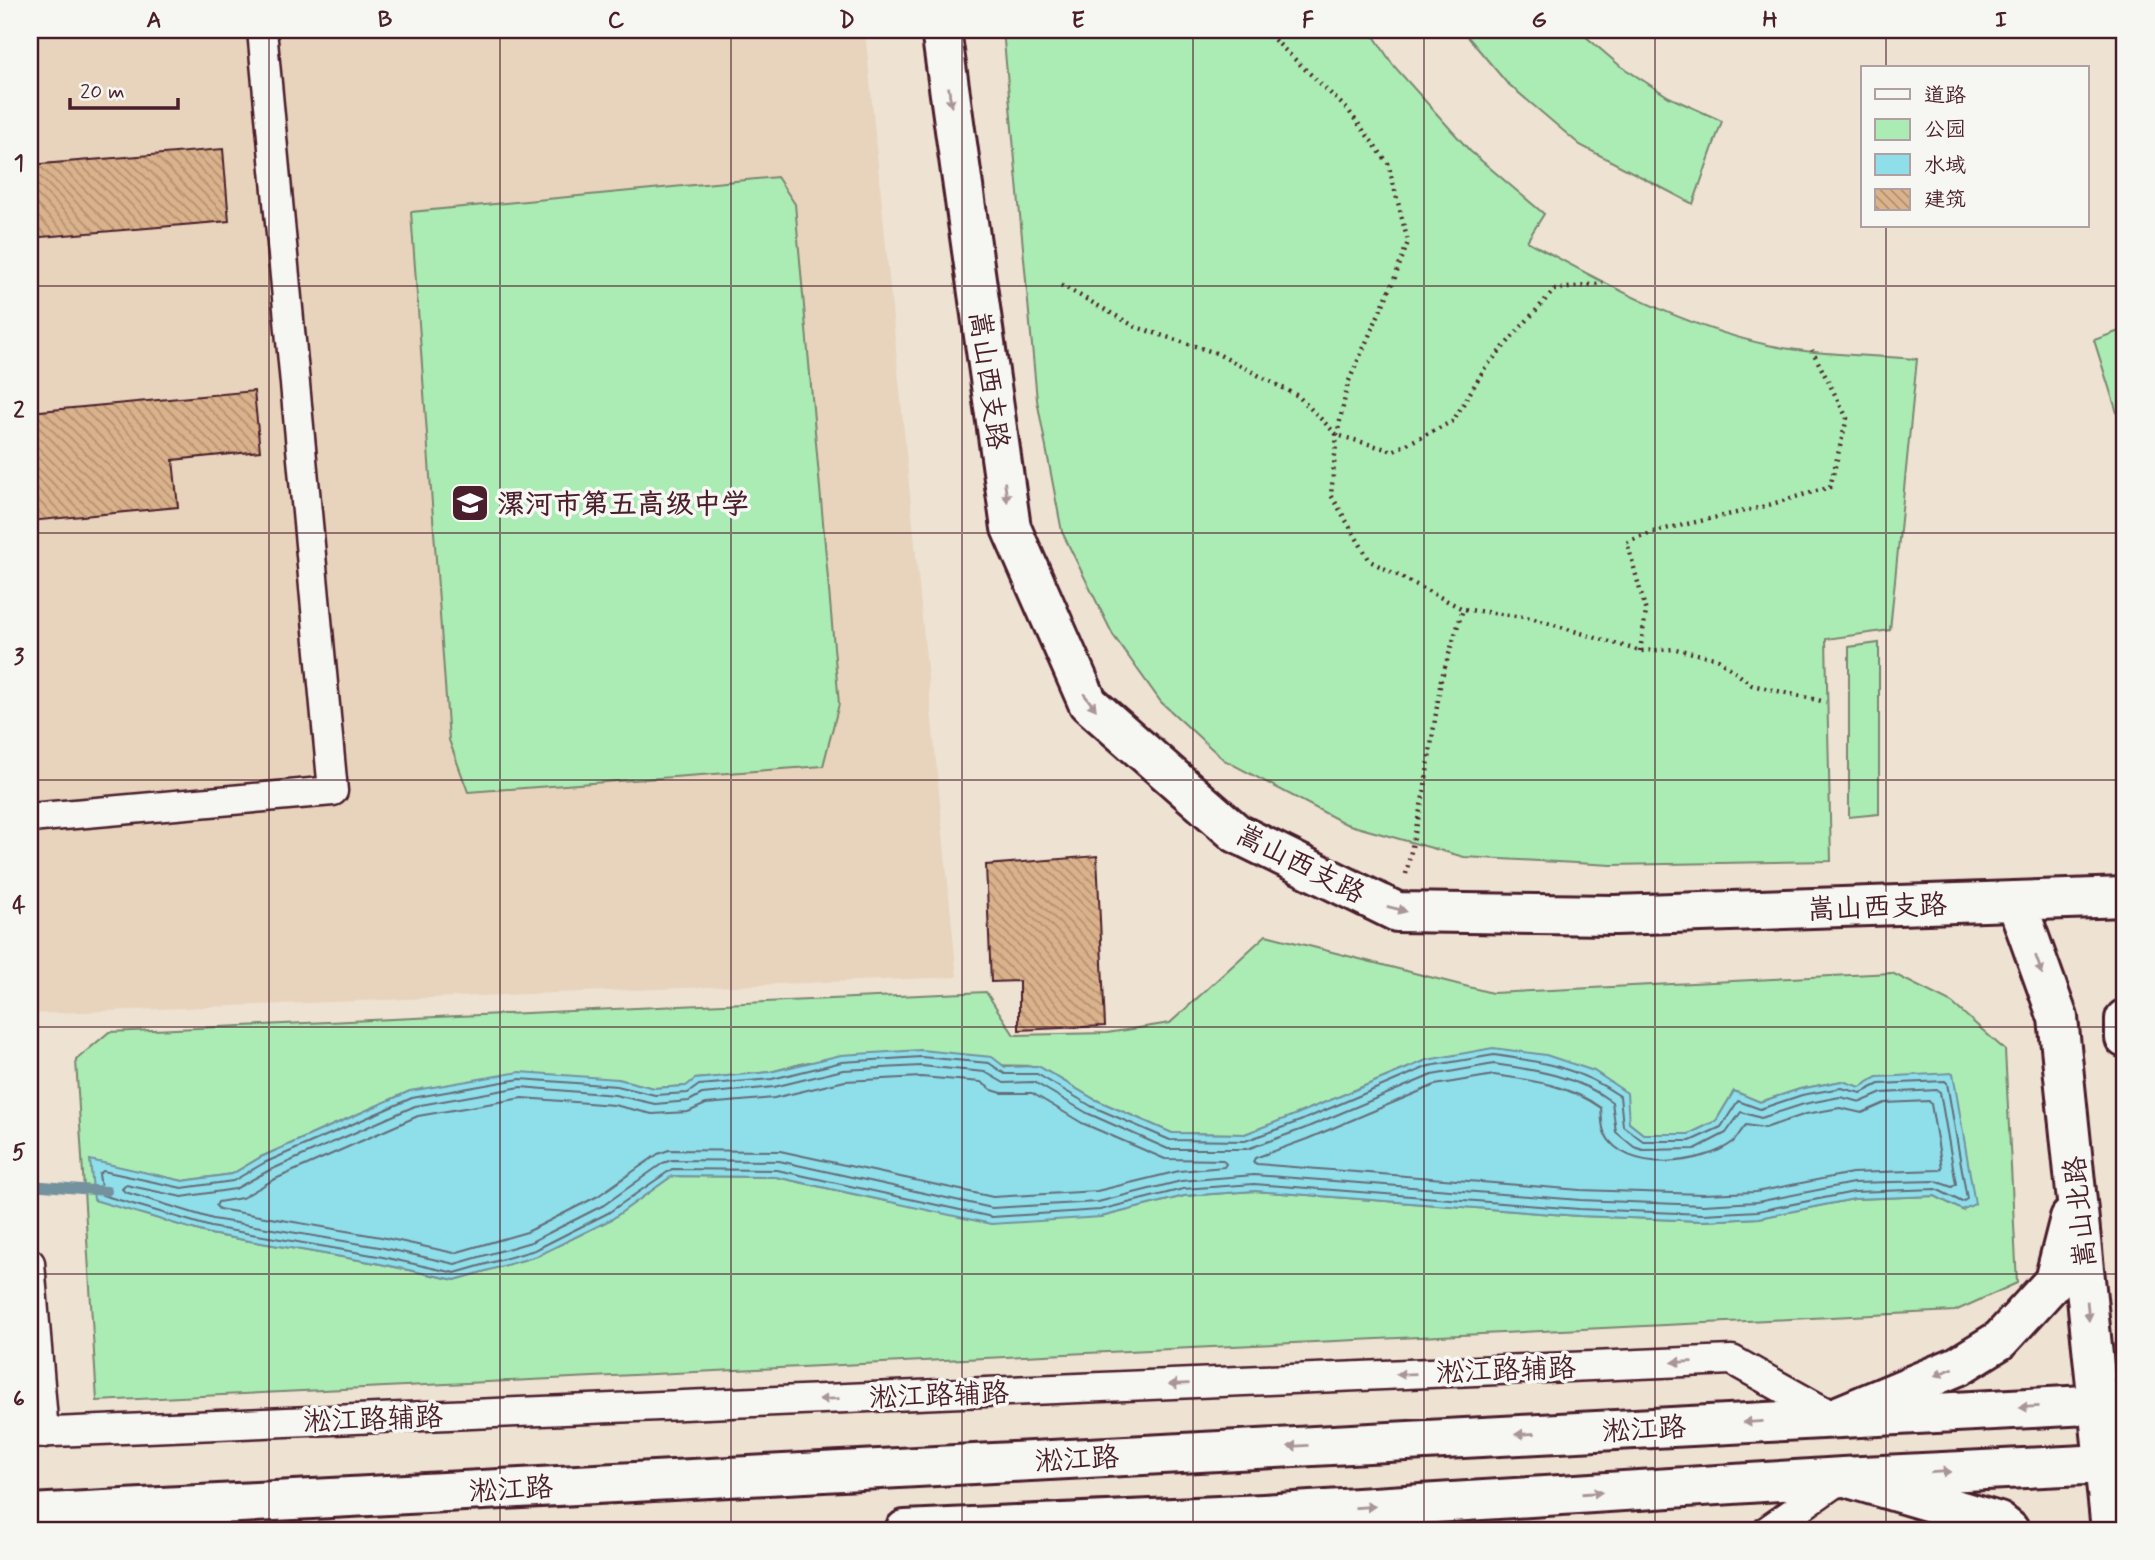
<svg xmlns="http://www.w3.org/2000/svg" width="2155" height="1560" viewBox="0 0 2155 1560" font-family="Mynerve,'LXGW WenKai TC',sans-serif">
<defs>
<pattern id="building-back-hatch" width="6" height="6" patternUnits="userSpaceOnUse" patternTransform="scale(1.75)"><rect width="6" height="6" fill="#dab28b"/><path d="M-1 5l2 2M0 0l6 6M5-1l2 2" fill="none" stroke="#b39072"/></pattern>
</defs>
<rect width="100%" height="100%" fill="#eee2d3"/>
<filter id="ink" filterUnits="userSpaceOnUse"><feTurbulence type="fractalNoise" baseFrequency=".0143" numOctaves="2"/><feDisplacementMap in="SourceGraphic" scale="14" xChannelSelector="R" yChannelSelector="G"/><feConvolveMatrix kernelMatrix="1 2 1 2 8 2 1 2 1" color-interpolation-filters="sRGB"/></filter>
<g filter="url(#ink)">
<!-- built -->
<path fill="#e8d4bd" d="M30,30H865L957,977L30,1014Z"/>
<!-- green -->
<path fill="#abecb4" stroke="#7a8670" stroke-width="2" fill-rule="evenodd" d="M1003,30H1370L1393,65L1470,151L1544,214L1527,241C1603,283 1681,326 1768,345C1816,355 1868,355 1917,359L1890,630L1826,639L1831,861L1612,865L1464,857L1346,824L1224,760L1161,702L1113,635L1062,532L1037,400Z
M1462,30H1578L1619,65L1669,97L1722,121L1693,204L1580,145L1506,82Z
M777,177L795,204L839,704L823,766L468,792L449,740L411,212Z
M2125,329V438L2094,340Z
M1879,643V814L1849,817V647Z
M1266,935L1492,993L1892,973L1952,1003L2005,1050L2017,1283L1955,1311L97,1401L76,1060L109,1032L986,992L1014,1035L1107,1033L1170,1023ZM1427,1060L1629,1123L1643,1134H1689L1716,1121L1734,1091L1760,1102L1800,1089L1842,1081L1860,1087L1877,1077L1962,1210L1935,1196L1854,1199L1759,1218L1703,1221L1579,1216L1255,1191L1184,1196L1101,1217L885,1201L776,1177L672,1176L612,1219L537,1256L455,1280L376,1263L210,1234L95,1200L91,1161L183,1181L232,1174L261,1157L410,1091L618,1079L654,1088L687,1086L695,1079L770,1072L808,1062L1038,1066L1094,1099L1172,1133L1245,1134L1297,1114Z"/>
<!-- water -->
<path fill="#8edfea" stroke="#73929e" stroke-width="2" d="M1493,1048L1546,1055L1594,1071L1627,1093L1629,1123L1643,1134H1689L1716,1121L1734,1091L1760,1102L1800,1089L1842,1081L1860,1087L1877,1077L1953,1073L1975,1204L1962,1210L1935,1196L1854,1199L1759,1218L1703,1221L1579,1216L1255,1191L1184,1196L1101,1217L991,1224L776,1177L672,1176L612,1219L537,1256L455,1280L376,1263L210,1234L94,1200L90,1160L183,1181L232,1174L261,1157L410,1091L520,1072L618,1079L654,1088L686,1086L695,1079L770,1072L841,1055L921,1050L992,1057L1005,1067L1038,1066L1094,1099L1172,1133L1245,1134L1297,1114L1427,1060Z"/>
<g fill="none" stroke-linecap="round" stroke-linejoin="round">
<!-- shore -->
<path stroke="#656c77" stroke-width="2" d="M1494,1055C1544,1062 1577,1067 1620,1096L1623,1126L1643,1141H1690L1721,1127L1738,1101L1760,1109L1802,1095L1841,1088L1861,1093L1879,1084L1945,1081L1947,1083L1967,1199L1962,1202L1936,1189L1854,1192L1758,1211L1703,1214L1579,1209L1254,1184L1183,1189L1100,1210L992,1217L777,1170L672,1169L608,1213L535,1250L455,1273L378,1256L211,1227L102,1195L99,1174L103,1171L182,1188L233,1181L264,1163L412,1098L520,1079L617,1086L655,1095L688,1093L699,1085L772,1079L842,1062L921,1057L989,1063L1005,1074H1037L1091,1106L1170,1140L1245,1141L1300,1121L1429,1066Z
M1494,1064C1536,1070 1577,1076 1612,1102L1616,1132L1634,1147L1643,1150L1695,1149L1726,1133L1741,1112L1761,1118L1804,1104L1840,1097L1861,1102L1882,1093L1937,1090L1940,1092L1956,1184L1952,1187L1935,1181L1853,1183L1757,1202L1703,1205L1580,1200L1254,1175L1181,1181L1098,1202L992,1208L779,1161L672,1160L663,1163L604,1205L531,1242L455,1264L379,1247L213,1219L125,1192L122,1189L126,1185L182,1197L235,1189L268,1171L415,1106L521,1087L615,1095L655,1104L689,1101L702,1094L774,1087L843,1070L921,1066L985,1072L1004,1083L1034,1082L1087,1113L1168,1149H1247L1303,1129L1432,1075Z
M1494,1075C1531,1080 1570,1085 1601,1108C1602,1116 1601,1126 1605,1134C1625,1174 1703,1165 1733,1142C1738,1137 1741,1130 1746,1125L1765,1128L1806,1114L1840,1108L1862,1113L1885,1103L1929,1101L1931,1104L1942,1168L1939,1170L1852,1173L1756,1192L1703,1194L1580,1190L1257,1164L1253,1162L1255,1158L1307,1139L1435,1085Z
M921,1077L981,1082L992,1090L1002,1093H1032L1082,1123L1165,1159L1223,1160L1226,1164L1224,1167L1179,1171L1097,1191L993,1197L780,1151L669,1150L658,1154L598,1196L527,1232L454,1253L381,1237L219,1209L216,1206L218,1202L242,1198L273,1180L418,1116L522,1098L614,1105L652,1114L688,1112L706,1104L774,1098L845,1081Z"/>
<!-- stream -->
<path stroke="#73929e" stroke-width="10" d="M30,1185L107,1191"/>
</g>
<!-- building -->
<path fill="url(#building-back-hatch)" stroke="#4a1f2b" stroke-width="2" d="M223,149L229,221L30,238V165Z
M254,391L260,451L173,460L178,507L30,521V412Z
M1097,856L1105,1026L1019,1030V981L991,982L986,865Z"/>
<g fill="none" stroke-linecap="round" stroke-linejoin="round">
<defs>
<path id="street" d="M30,818L333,791L262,30
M30,1263L44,1433
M30,1433L1732,1360L1834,1417
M1768,1530L1843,1477"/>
<path id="secondary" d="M941,30L1011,528L1088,703L1236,833L1397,912L1615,915L2125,897
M2016,901L2058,1018L2111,1530
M2125,1019V1038
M1838,1416L1958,1366L2000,1340L2054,1281L2070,1218
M1852,1479L1999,1522L2009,1530"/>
<path id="primary" d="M30,1514L2125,1403
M905,1530L1263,1514L1843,1477L2125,1463"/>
</defs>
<!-- street casing -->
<use href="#street" stroke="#4a1f2b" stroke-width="33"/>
<!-- secondary casing -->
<use href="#secondary" stroke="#4a1f2b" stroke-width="44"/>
<!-- primary casing -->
<use href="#primary" stroke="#4a1f2b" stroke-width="44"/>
<!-- path -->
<path stroke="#4a1f2b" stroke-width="4.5" stroke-dasharray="2 5" stroke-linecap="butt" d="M1264,30L1348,110L1388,163L1408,242L1394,280L1348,383L1337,435L1331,495L1370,561L1463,609L1531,618L1640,651L1676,649L1718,659L1752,685L1826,702
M1061,285L1136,327L1216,353L1298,396L1337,435L1393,451L1453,421L1485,368L1554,290L1603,283
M1640,651L1646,612L1627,542L1656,531L1758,508L1830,487L1847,418L1812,350
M1406,874L1424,792L1441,680L1463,609"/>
<!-- street -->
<use href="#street" stroke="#f6f6f2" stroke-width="28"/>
<!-- secondary -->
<use href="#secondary" stroke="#f6f6f2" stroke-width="38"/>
<!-- primary -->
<use href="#primary" stroke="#f6f6f2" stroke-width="38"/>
</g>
<!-- one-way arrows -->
<defs><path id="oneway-solid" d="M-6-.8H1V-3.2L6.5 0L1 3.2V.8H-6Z" transform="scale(1.75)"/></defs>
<g fill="#a99598">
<use href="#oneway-solid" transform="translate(950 97) rotate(82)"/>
<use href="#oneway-solid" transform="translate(1006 492) rotate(82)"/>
<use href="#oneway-solid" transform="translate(1090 702) rotate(53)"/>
<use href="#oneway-solid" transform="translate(1397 909) rotate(15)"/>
<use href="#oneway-solid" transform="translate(2039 965) rotate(70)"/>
<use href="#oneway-solid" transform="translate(2088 1311) rotate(85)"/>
<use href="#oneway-solid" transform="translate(1682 1362) rotate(178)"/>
<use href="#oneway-solid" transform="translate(1944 1372) rotate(158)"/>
<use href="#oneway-solid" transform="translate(1406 1374) rotate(178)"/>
<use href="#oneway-solid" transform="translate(1179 1384) rotate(178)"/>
<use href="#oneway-solid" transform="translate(829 1399) rotate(178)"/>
<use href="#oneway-solid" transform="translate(2029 1407) rotate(177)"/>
<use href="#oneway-solid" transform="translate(1753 1422) rotate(177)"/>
<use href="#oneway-solid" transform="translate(1525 1434) rotate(177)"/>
<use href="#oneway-solid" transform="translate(1298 1446) rotate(177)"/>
<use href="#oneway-solid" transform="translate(1941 1472) rotate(-3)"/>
<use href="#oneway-solid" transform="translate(1592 1493) rotate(-4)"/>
<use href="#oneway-solid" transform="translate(1365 1507) rotate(-4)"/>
</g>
</g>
<!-- grid -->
<path fill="none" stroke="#4a1f2b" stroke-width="2" stroke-opacity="0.55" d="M269,30V1530M500,30V1530M731,30V1530M962,30V1530M1193,30V1530M1424,30V1530M1655,30V1530M1886,30V68M1886,226V1530M30,286H2125M30,533H2125M30,780H2125M30,1027H2125M30,1274H2125"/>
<!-- icons -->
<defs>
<symbol id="school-square" viewBox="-11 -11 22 22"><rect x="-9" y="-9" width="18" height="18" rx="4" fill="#4a1f2b" stroke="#f6f6f2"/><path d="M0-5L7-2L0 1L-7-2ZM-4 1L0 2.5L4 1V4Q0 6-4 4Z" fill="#fff"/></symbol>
</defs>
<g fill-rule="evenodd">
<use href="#school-square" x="448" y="481" width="44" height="44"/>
</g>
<g text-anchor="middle" stroke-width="7" stroke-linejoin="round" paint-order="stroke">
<!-- street labels -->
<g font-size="28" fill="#4a1f2b" stroke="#f6f6f2">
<text transform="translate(990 380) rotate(82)" y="10">嵩山西支路</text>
<text transform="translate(1301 863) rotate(27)" y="10">嵩山西支路</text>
<text transform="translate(1877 906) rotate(-2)" y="10">嵩山西支路</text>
<text transform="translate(2079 1212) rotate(-96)" y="10">嵩山北路</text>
<text transform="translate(1506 1369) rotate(-2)" y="10">淞江路辅路</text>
<text transform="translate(939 1394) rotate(-2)" y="10">淞江路辅路</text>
<text transform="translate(373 1418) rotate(-2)" y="10">淞江路辅路</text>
<text transform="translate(1644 1428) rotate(-3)" y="10">淞江路</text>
<text transform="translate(1077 1458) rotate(-3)" y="10">淞江路</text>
<text transform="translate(511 1488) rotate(-3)" y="10">淞江路</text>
</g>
<!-- poi labels -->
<g font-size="28" font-weight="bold" fill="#4a1f2b" stroke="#f6f6f2" text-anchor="start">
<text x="497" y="513">漯河市第五高级中学</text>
</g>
</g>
<!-- margin -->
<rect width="2155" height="1560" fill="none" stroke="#f6f6f2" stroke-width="77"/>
<!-- legend -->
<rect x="1861" y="66" width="228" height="161" fill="#f6f6f2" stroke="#b1a0a2" stroke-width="2"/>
<rect x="1875" y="89" width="35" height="10" fill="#f6f6f2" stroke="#b1a0a2" stroke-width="2"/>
<text x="1924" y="102" font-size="21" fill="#4a1f2b">道路</text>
<rect x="1875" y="119" width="35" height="21" fill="#abecb4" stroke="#b1a0a2" stroke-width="2"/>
<text x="1924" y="136" font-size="21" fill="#4a1f2b">公园</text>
<rect x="1875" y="154" width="35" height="21" fill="#8edfea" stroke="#b1a0a2" stroke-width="2"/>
<text x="1924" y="172" font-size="21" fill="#4a1f2b">水域</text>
<rect x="1875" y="189" width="35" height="21" fill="url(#building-back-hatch)" stroke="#b1a0a2" stroke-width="2"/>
<text x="1924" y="206" font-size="21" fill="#4a1f2b">建筑</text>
<!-- scale -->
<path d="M70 98v10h108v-10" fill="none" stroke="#4a1f2b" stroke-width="3.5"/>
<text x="80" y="98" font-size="21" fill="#4a1f2b" stroke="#f6f6f2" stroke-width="5" paint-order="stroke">20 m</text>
<rect x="38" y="38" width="2078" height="1484" fill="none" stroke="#4a1f2b" stroke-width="2.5"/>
<g font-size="23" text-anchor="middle" font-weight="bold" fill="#4a1f2b">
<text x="154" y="27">A</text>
<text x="385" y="27">B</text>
<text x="616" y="27">C</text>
<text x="847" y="27">D</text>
<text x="1078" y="27">E</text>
<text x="1308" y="27">F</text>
<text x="1539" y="27">G</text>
<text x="1770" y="27">H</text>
<text x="2001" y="27">I</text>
<text x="19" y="170">1</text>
<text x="19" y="417">2</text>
<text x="19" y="664">3</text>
<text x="19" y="912">4</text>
<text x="19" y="1159">5</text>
<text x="19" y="1406">6</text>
</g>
</svg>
